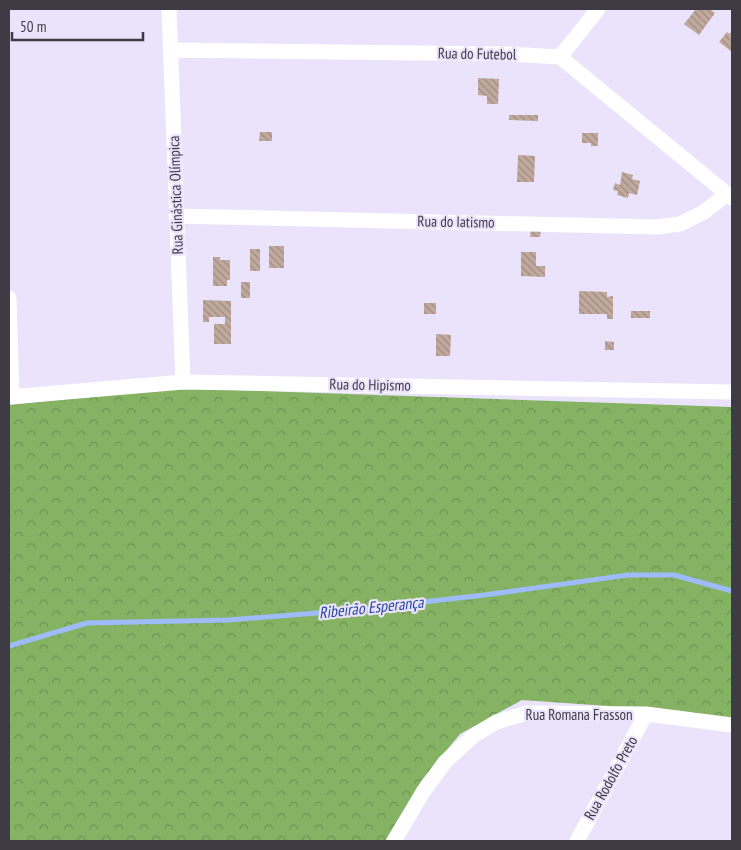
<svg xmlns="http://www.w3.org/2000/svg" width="741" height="850" viewBox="0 0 741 850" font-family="'PT Sans Narrow',sans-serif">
<defs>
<pattern id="forest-crowns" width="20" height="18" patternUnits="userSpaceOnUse" patternTransform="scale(1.25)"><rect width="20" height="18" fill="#85b363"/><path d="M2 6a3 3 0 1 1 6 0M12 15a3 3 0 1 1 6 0" fill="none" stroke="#6e9353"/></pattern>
<pattern id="building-back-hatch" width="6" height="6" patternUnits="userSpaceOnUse" patternTransform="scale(1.25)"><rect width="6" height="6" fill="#c1a99d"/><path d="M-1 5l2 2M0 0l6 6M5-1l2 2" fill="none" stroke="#9e8b82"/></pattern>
</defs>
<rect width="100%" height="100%" fill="#ebe3fb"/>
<!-- forest -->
<path fill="url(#forest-crowns)" d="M172,388L732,407V731L608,706L522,700L460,734L422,780L385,841H9V405Z"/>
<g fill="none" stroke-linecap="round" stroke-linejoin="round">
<!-- stream -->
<path stroke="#9ebcfb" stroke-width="5" d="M9,646L87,623L228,620L354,610L484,595L628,575H674L732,591"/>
</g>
<!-- building -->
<path fill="url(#building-back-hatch)" d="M696,9H710L715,13L699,35L684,24Z
M732,30V52L719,42L727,32L730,34Z
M478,78L499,79L498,104H487V96L478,95Z
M509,115H538V121L509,120Z
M260,132H272V141H259Z
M582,133H598V146H591V143H582Z
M518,155L535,156L534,182H517Z
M622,172L633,175L632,179L640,181L637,195L629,193L628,198L617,195L618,191L613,190L615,183L620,185Z
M531,228H541L540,237H530Z
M269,246H284V268H269Z
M250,249H260V271H250Z
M521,252H536V266H545V277L521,276Z
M213,257H220V260H230V280H227V286H213Z
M241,282H250V298H241Z
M579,291L607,292V297L613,296V319H607V314H579Z
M203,300L231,301V344H214V324H225V317H209V322H203Z
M424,303H436V314H424Z
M631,311H650V318H631Z
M436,334L451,335L450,356H436Z
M605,341L614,342V350H605Z"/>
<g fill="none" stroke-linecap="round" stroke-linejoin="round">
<!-- minor -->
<path stroke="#fff" stroke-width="15" d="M169,9L183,382
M171,50L506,54L560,57L732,198
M560,57L598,9
M176,216L657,227L680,224L704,212L727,194
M9,298L12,396
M9,397L183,382L732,392
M394,841L423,792L445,762L472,737L496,722L527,713L646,714L732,725
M577,841L646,714"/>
</g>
<g text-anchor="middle" stroke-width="4.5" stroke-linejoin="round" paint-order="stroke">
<!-- street labels -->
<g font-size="15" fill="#3e3b44" stroke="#ebe3fb">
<text transform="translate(477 54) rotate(1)" y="5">Rua do Futebol</text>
<text transform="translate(176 195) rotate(-92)" y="5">Rua Ginástica Olímpica</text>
<text transform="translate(456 222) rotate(1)" y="5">Rua do Iatismo</text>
<text transform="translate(370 385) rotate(1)" y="5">Rua do Hipismo</text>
<text x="579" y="720">Rua Romana Frasson</text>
<text transform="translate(611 778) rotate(-61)" y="5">Rua Rodolfo Preto</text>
</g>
<!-- water labels -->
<g font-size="16" font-style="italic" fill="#23479e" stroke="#ebe3fb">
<text transform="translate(371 607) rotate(-6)" y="6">Ribeirão Esperança</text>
</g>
</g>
<!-- border -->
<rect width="741" height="850" fill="none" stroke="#3e3b44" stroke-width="20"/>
<!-- scale -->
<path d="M12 32v8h131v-8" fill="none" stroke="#3e3b44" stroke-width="2.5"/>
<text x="20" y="32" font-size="15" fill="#3e3b44" stroke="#ebe3fb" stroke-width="4" paint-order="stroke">50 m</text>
</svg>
